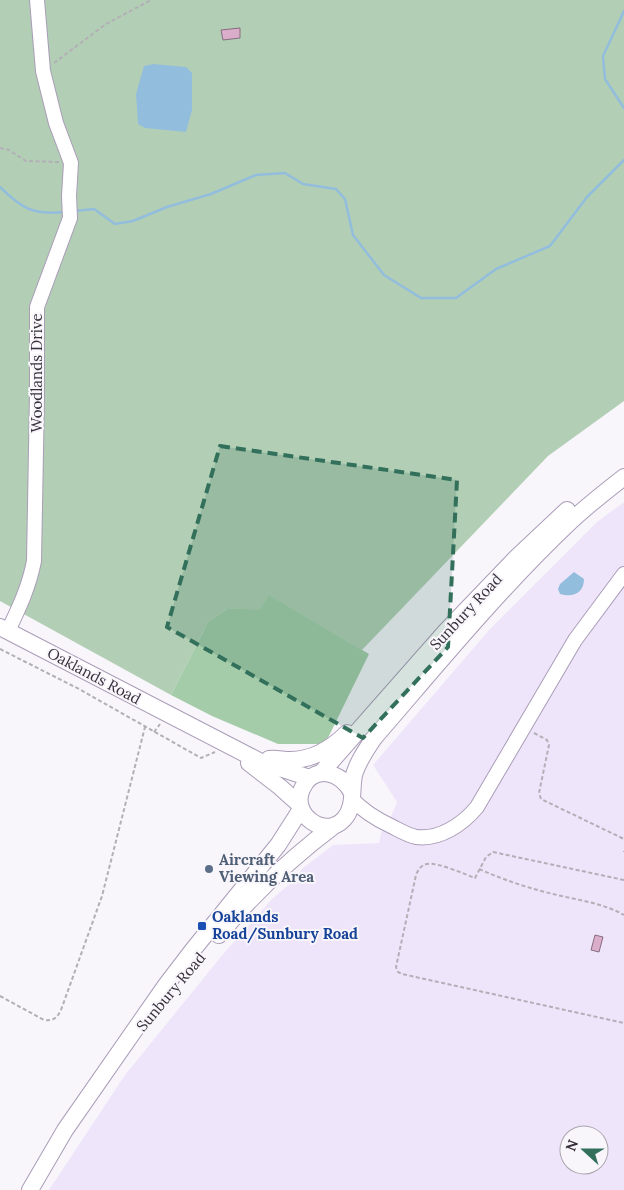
<svg xmlns="http://www.w3.org/2000/svg" width="624" height="1190" viewBox="0 0 624 1190" font-family="Lora,serif">
<rect width="100%" height="100%" fill="#f8f5fb"/>
<!-- built -->
<path fill="#efe5fa" fill-rule="evenodd" d="M624,502V1190H49L125,1075L224,953L272,899L292,882L303,868L333,845L379,843L382,830L391,817L397,802L373,765L490,629L596,523ZM569,1135H599V1165H569Z"/>
<!-- green -->
<path fill="#b2cfb5" d="M0,0H624V401L548,456L362,650L270,596L260,611L228,608L208,622L171,695L0,601Z"/>
<!-- forest -->
<path fill="#a4cca9" d="M269,595L369,654L325,744H278L212,716L171,695L208,622L228,608L260,610Z"/>
<!-- water -->
<path fill="#93bddd" d="M153,64L186,67L192,73V110L186,132L145,128L138,124L136,94L144,66Z
M574,572L584,579C584,593 573,598 560,594L558,589L560,584Z"/>
<g fill="none" stroke-linecap="round" stroke-linejoin="round">
<!-- stream -->
<path stroke="#93bddd" stroke-width="2.5" d="M624,11L603,56L605,79L624,108
M0,187C22,209 33,215 65,212
M75,211L94,209L115,224L133,221L167,207L211,194L256,175L285,173L303,184L336,189L345,199L353,235L384,275L421,298H456L496,269L550,246L587,197L624,160"/>
</g>
<!-- building -->
<path fill="#daaecb" stroke="#876d7e" d="M240,28V38L223,40L221,30Z
M595,935L603,937L599,952L591,950Z"/>
<g fill="none" stroke-linecap="round" stroke-linejoin="round">
<defs>
<path id="minor" d="M8,631C19,608 29,587 34,561L37,395V307L70,218L69,196L71,163L56,123L43,71L37,0
M352,799C364,812 376,819 391,826C399,830 407,835 416,837C440,840 463,824 477,807L575,640L624,574"/>
<path id="major" d="M0,627L261,762L310,778
M269,759C276,758 283,760 290,760C312,760 332,748 347,733
M249,763L280,787L299,804
M321,773L446,631L517,557L567,510
M352,793C342,771 313,764 302,789C290,814 325,840 344,819C355,807 351,790 354,775C358,761 366,750 374,738C438,664 500,588 571,521C588,505 606,491 624,477
M219,935C254,893 292,857 335,825
M30,1190L65,1130L166,985L192,951L278,845L301,809"/>
</defs>
<!-- minor casing -->
<use href="#minor" stroke="#aa9db8" stroke-width="16"/>
<!-- major casing -->
<use href="#major" stroke="#aa9db8" stroke-width="18"/>
<!-- path -->
<path stroke="#b3afb7" stroke-width="2" stroke-dasharray="4 2.5" stroke-linecap="butt" d="M54,63L106,24L151,0
M0,148L9,150L26,161L59,162
M0,649L79,689L201,758L215,752
M154,732L160,724
M534,733L547,740L549,745L539,793L541,799L624,839
M624,852V851
M479,869C504,880 528,888 553,894C577,900 603,903 624,915
M624,880L493,852L486,857L475,878C464,874 438,862 427,864C421,865 418,870 416,875L396,967L398,972L402,974L624,1023
M0,996L44,1020C54,1021 57,1018 61,1010L102,896L145,727"/>
<!-- minor -->
<use href="#minor" stroke="#fff" stroke-width="14"/>
<!-- major -->
<use href="#major" stroke="#fff" stroke-width="16"/>
</g>
<!-- marked area -->
<path fill="#32705c" fill-opacity="0.2" stroke="#32705c" stroke-width="4" stroke-dasharray="10 6" stroke-linejoin="round" d="M220,446L457,480L448,647L363,738L167,627Z"/>
<!-- markers -->
<circle fill="#5c6f8a" stroke="#f8f5fb" stroke-width="2" cx="209" cy="869" r="5"/>
<rect fill="#1a4fb4" stroke="#f8f5fb" stroke-width="2" x="197" y="921" width="10" height="10" rx="2.5"/>
<g text-anchor="middle" stroke-width="4" stroke-linejoin="round" paint-order="stroke">
<!-- street labels -->
<g font-size="15" fill="#35303b" stroke="#f8f5fb">
<text transform="translate(37 373) rotate(-90)" y="5">Woodlands Drive</text>
<text transform="translate(466 612) rotate(-47)" y="5">Sunbury Road</text>
<text transform="translate(94 676) rotate(28)" y="5">Oaklands Road</text>
<text transform="translate(171 992) rotate(-50)" y="5">Sunbury Road</text>
</g>
<!-- service labels -->
<g font-size="15" font-weight="bold" fill="#4e5e75" stroke="#f8f5fb" text-anchor="start">
<text x="219" y="865">Aircraft<tspan x="219" dy="17">Viewing Area</tspan></text>
</g>
<!-- transit labels -->
<g font-size="15" font-weight="bold" fill="#164399" stroke="#f8f5fb" text-anchor="start">
<text x="212" y="922">Oaklands<tspan x="212" dy="17">Road/Sunbury Road</tspan></text>
</g>
</g>
<!-- north arrow -->
<g transform="translate(584 1150) rotate(291)"><circle r="24" fill="#f8f5fb" stroke="#aaa6ae"/>
<path d="M0-4L9 19L0 12L-9 19Z" fill="#32705c"/>
<text y="-8" font-size="14" font-weight="bold" text-anchor="middle" fill="#35303b">N</text>
</g>
</svg>
